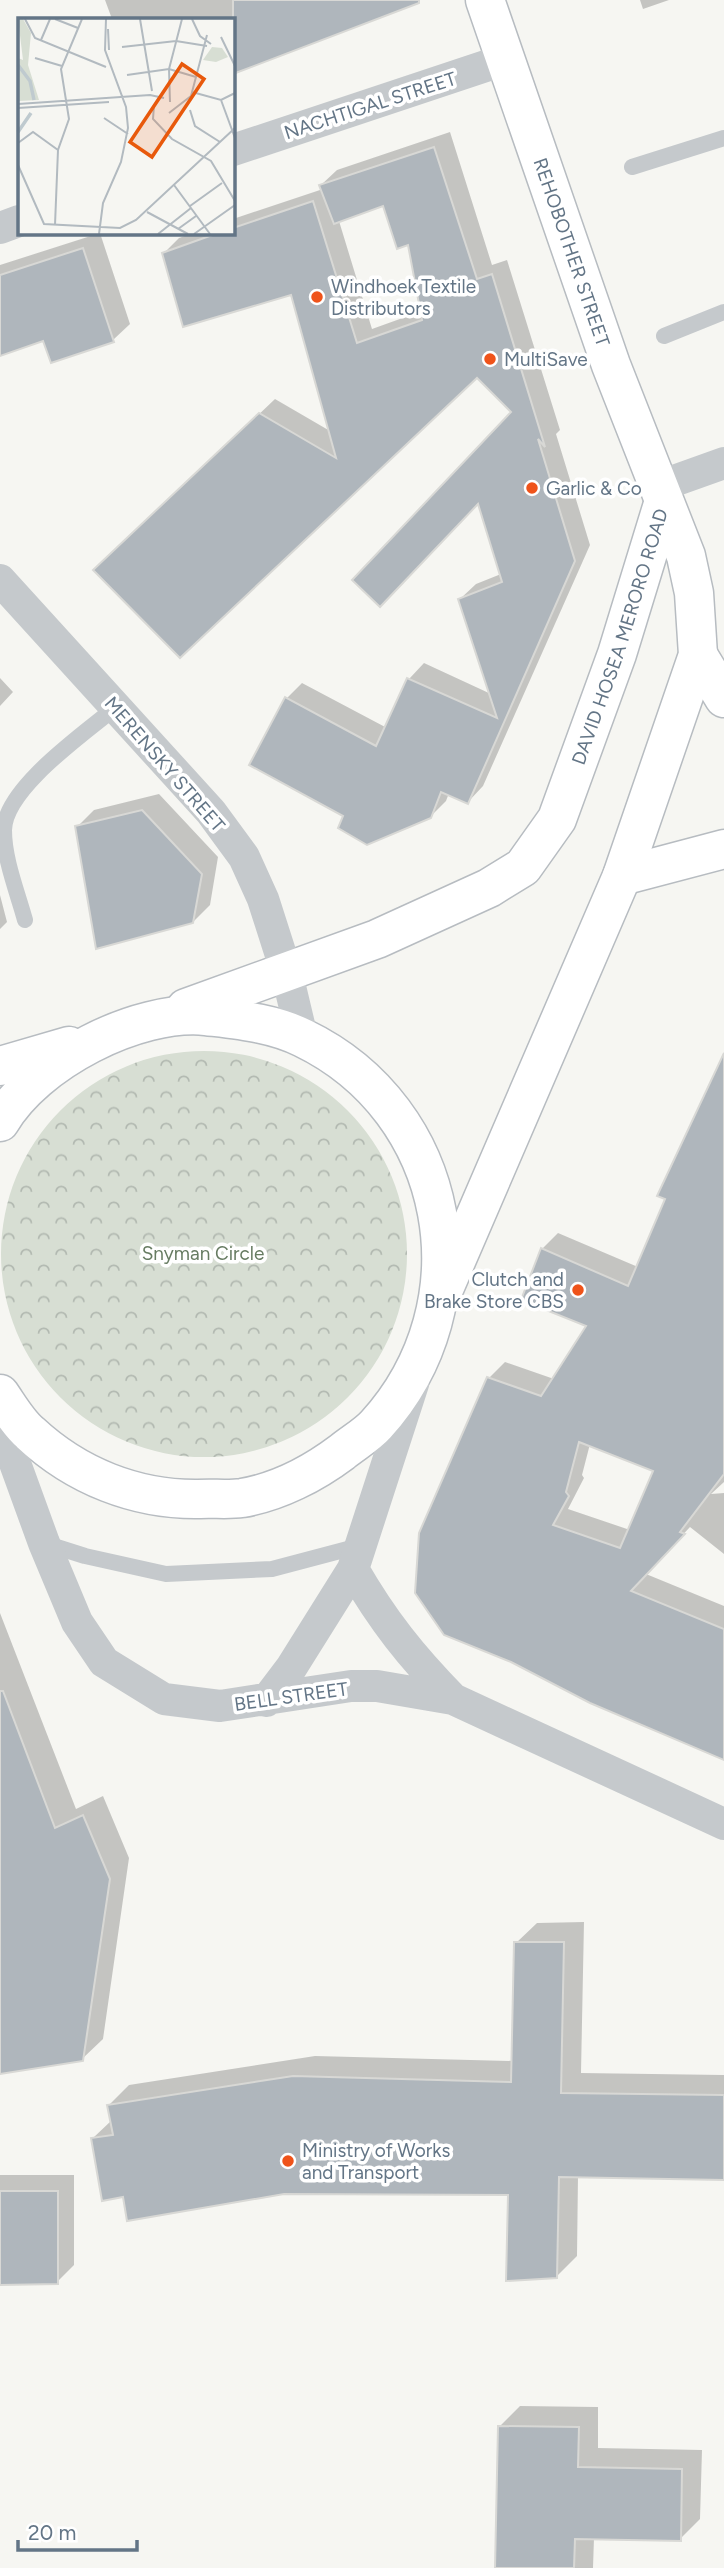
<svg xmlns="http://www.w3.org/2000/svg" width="724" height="2568" viewBox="0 0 724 2568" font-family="Figtree,sans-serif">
<defs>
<pattern id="park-crowns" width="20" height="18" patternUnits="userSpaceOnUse" patternTransform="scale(1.75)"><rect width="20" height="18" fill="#d7ded3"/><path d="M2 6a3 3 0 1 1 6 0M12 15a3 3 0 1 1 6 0" fill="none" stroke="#b2b9b1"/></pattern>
</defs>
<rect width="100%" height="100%" fill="#f6f6f2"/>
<!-- park -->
<path fill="url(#park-crowns)" d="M1 1254a203 203 0 1 1 406 0a203 203 0 1 1-406 0Z"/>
<!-- shadow -->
<path fill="#0003" fill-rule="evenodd" d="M105,0H412L406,6L233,72V19H112Z
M640,0H669L643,9Z
M450,132L492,265L507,260L560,430L556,434L590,545L483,786L468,802L449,793L446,801L430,817L346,815L287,698L302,683L387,728L409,679L424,663L491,694L460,599L476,584L501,574L479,501L513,412L477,376L180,656L111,555L275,399L330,431L292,293L164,253L179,238L193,233H233V219L323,189L321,185L337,170ZM384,204L409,243L422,311L372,329L339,221Z
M100,233L130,324L113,340L45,339L0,354V265Z
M0,678L13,692L0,706Z
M159,794L218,857L210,905L193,922L77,827L94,810Z
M0,895L7,922L0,929Z
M724,1069V1482L711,1494L724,1493V1554L690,1527L646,1574L724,1606V1758L512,1661L489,1378L505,1362L554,1379L589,1325L542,1249L558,1233L638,1267ZM590,1444L655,1470L630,1530L568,1509L584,1478L582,1475Z
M0,1613L76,1809L103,1796L129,1858L103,2039L82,2059L0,2073Z
M584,1922L581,2073L724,2075V2178L578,2176L577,2256L556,2277L510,2194L124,2195L93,2138L112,2120L109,2105L129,2085L315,2056L513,2061L516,1943L537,1923Z
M0,2175H74V2265L57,2282L0,2283Z
M520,2406L598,2407V2448L702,2450L700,2519L680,2539L594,2538L593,2568H496L500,2426Z"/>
<!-- building -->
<path fill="#afb6bc" stroke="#d8d8d5" stroke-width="2" fill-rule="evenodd" d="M233,0H419V3L233,74Z
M434,147L477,279L492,274L545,447L538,439L575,561L468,804L441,792L431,818L367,845L338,828L343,816L249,765L285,697L376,746L407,678L497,718L458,599L502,582L478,504L380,607L352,580L511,412L477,378L180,658L93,570L259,413L336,458L291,295L183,327L162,253L218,233H233V228L313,201L357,343L422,320L408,245L397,249L383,206L334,224L319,185Z
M83,248L114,342L51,363L43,341L0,356V275Z
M142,810L202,874L193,923L96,949L75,826Z
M724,1053V1474L680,1532L685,1534L631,1591L724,1629V1760L590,1703L511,1662L444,1635L415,1593L419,1533L487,1377L541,1396L586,1326L521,1300L541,1248L628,1286L665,1199L657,1196ZM579,1442L653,1471L620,1548L553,1525L569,1496L566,1492Z
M0,1691H3L55,1828L83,1815L110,1879L83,2061L0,2074Z
M514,1942H564L561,2093L724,2095V2180L559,2177L557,2278L506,2281L508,2195L284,2194L127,2221L123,2197L102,2201L91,2138L113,2135L107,2105L293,2076L511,2082Z
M0,2191H58V2284L0,2285Z
M498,2426L579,2427L578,2467L682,2469L681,2541L575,2539L574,2568H495Z"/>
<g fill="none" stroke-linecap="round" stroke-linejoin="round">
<defs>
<g id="secondary">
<path d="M698,655L724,698"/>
<path d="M622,876L724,849"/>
<path id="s1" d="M186,1008L377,939L489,888L523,867L557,819L617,654L663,504"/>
<path d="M0,1066L69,1046"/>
<path d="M0,1122C35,1062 137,1009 206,1016C239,1020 273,1023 303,1038C452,1110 487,1303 376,1425C367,1435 353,1443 342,1452C314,1473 278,1492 242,1498C228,1500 212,1498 199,1499C136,1500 76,1476 30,1433C18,1423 9,1407 0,1394"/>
<path d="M440,1298L622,876L698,655L694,593L686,556L611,365L485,0"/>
</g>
</defs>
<!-- secondary casing -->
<use href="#secondary" stroke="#b7bcc1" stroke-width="41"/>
<!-- service -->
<path stroke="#c5c9cc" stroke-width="16" d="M632,167L724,138
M664,336L724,312
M25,920C17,891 4,859 4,830C5,788 85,733 116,707
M44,1543L85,1556L166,1574L272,1569L359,1546"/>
<!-- minor -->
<path stroke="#c5c9cc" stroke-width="32" d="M233,150L507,59
M0,228L19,221
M657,487L724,463
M0,580L211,812L244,857L263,899L287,974L302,1037
M413,1384L353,1569C383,1621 411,1656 453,1699
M0,1422L44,1543L77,1622L104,1662L164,1699L220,1706L351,1686H377L453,1699L724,1824
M266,1701L291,1668L353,1569"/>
<!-- secondary -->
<use href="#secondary" stroke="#fff" stroke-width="38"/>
</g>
<!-- markers -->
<g fill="#ef531a" stroke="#fff" stroke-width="2.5">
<circle cx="317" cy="297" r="7"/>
<circle cx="490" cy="359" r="7"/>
<circle cx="532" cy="488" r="7"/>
<circle cx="578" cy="1290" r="7"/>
<circle cx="288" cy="2161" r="7"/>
</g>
<g text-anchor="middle" stroke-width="7" stroke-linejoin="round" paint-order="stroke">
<!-- street labels -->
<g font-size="19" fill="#637586" stroke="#fff">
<text transform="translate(370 105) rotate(-18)" y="7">NACHTIGAL STREET</text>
<text transform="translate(572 252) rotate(71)" y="7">REHOBOTHER STREET</text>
<text dy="7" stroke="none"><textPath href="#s1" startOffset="618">DAVID HOSEA MERORO ROAD</textPath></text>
<text transform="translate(165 764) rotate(49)" y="7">MERENSKY STREET</text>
<text transform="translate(291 1696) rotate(-8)" y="7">BELL STREET</text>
</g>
<!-- poi labels -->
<g font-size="19" fill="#637586" stroke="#fff" text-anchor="start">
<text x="331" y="293">Windhoek Textile<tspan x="331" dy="22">Distributors</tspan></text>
<text x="504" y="366">MultiSave</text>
<text x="546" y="495">Garlic &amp; Co</text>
<text x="564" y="1286" text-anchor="end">Clutch and<tspan x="564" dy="22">Brake Store CBS</tspan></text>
<text x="302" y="2157">Ministry of Works<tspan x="302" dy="22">and Transport</tspan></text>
</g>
<!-- park labels -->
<g font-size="19" fill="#677c62" stroke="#fff">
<text x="203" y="1260">Snyman Circle</text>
</g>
</g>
<!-- overview -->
<g transform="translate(18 18)">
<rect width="217" height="217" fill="#f6f6f2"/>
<path d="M0,1H5L13,15L10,47L21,82L0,83V40L5,42Z" fill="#d7ded3"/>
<path d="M194,29L204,30L210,39L198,44L185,42Z" fill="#d7ded3"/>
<path fill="none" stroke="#bfcacf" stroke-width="3.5" d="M0,47L12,63L16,82M0,114L13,95"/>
<path fill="none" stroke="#b2bac0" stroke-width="2" d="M7,1L17,20L88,49M37,1L60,10M122,1L134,73M174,1L182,18L193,26M90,11L91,32M203,19L217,48M23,22L32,1M104,29L158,23L189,28M17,40L44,48M109,57L151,51L178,59M174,74L203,82L217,75M203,82L217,120M152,84L151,51L164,1M0,86L132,77L146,80M136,87L135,101L154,121L193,143L217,183M0,90L91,84M172,92L177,108L202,124M151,95L173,78L189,17M86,100L110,116M0,125L15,114L40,132M0,147L26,206L102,210L118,202L217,110M156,167L192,216M172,188L204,165M129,194L170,216M37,207L40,132L51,101L43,51L64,1M160,211L178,198M81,216L85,185L103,144L110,110L108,89L87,32L88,1M140,216L173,190M176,216L217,187"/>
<path fill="#e8590c" fill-opacity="0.15" stroke="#e8590c" stroke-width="3.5" d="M164,46L186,61L134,139L112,124Z"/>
<rect width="217" height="217" fill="none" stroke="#637586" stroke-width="3.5"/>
</g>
<!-- scale -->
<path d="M18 2540v10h119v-10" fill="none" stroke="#637586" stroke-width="3.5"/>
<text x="28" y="2540" font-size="21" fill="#637586" stroke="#ffffff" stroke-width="5" paint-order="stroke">20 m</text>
</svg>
